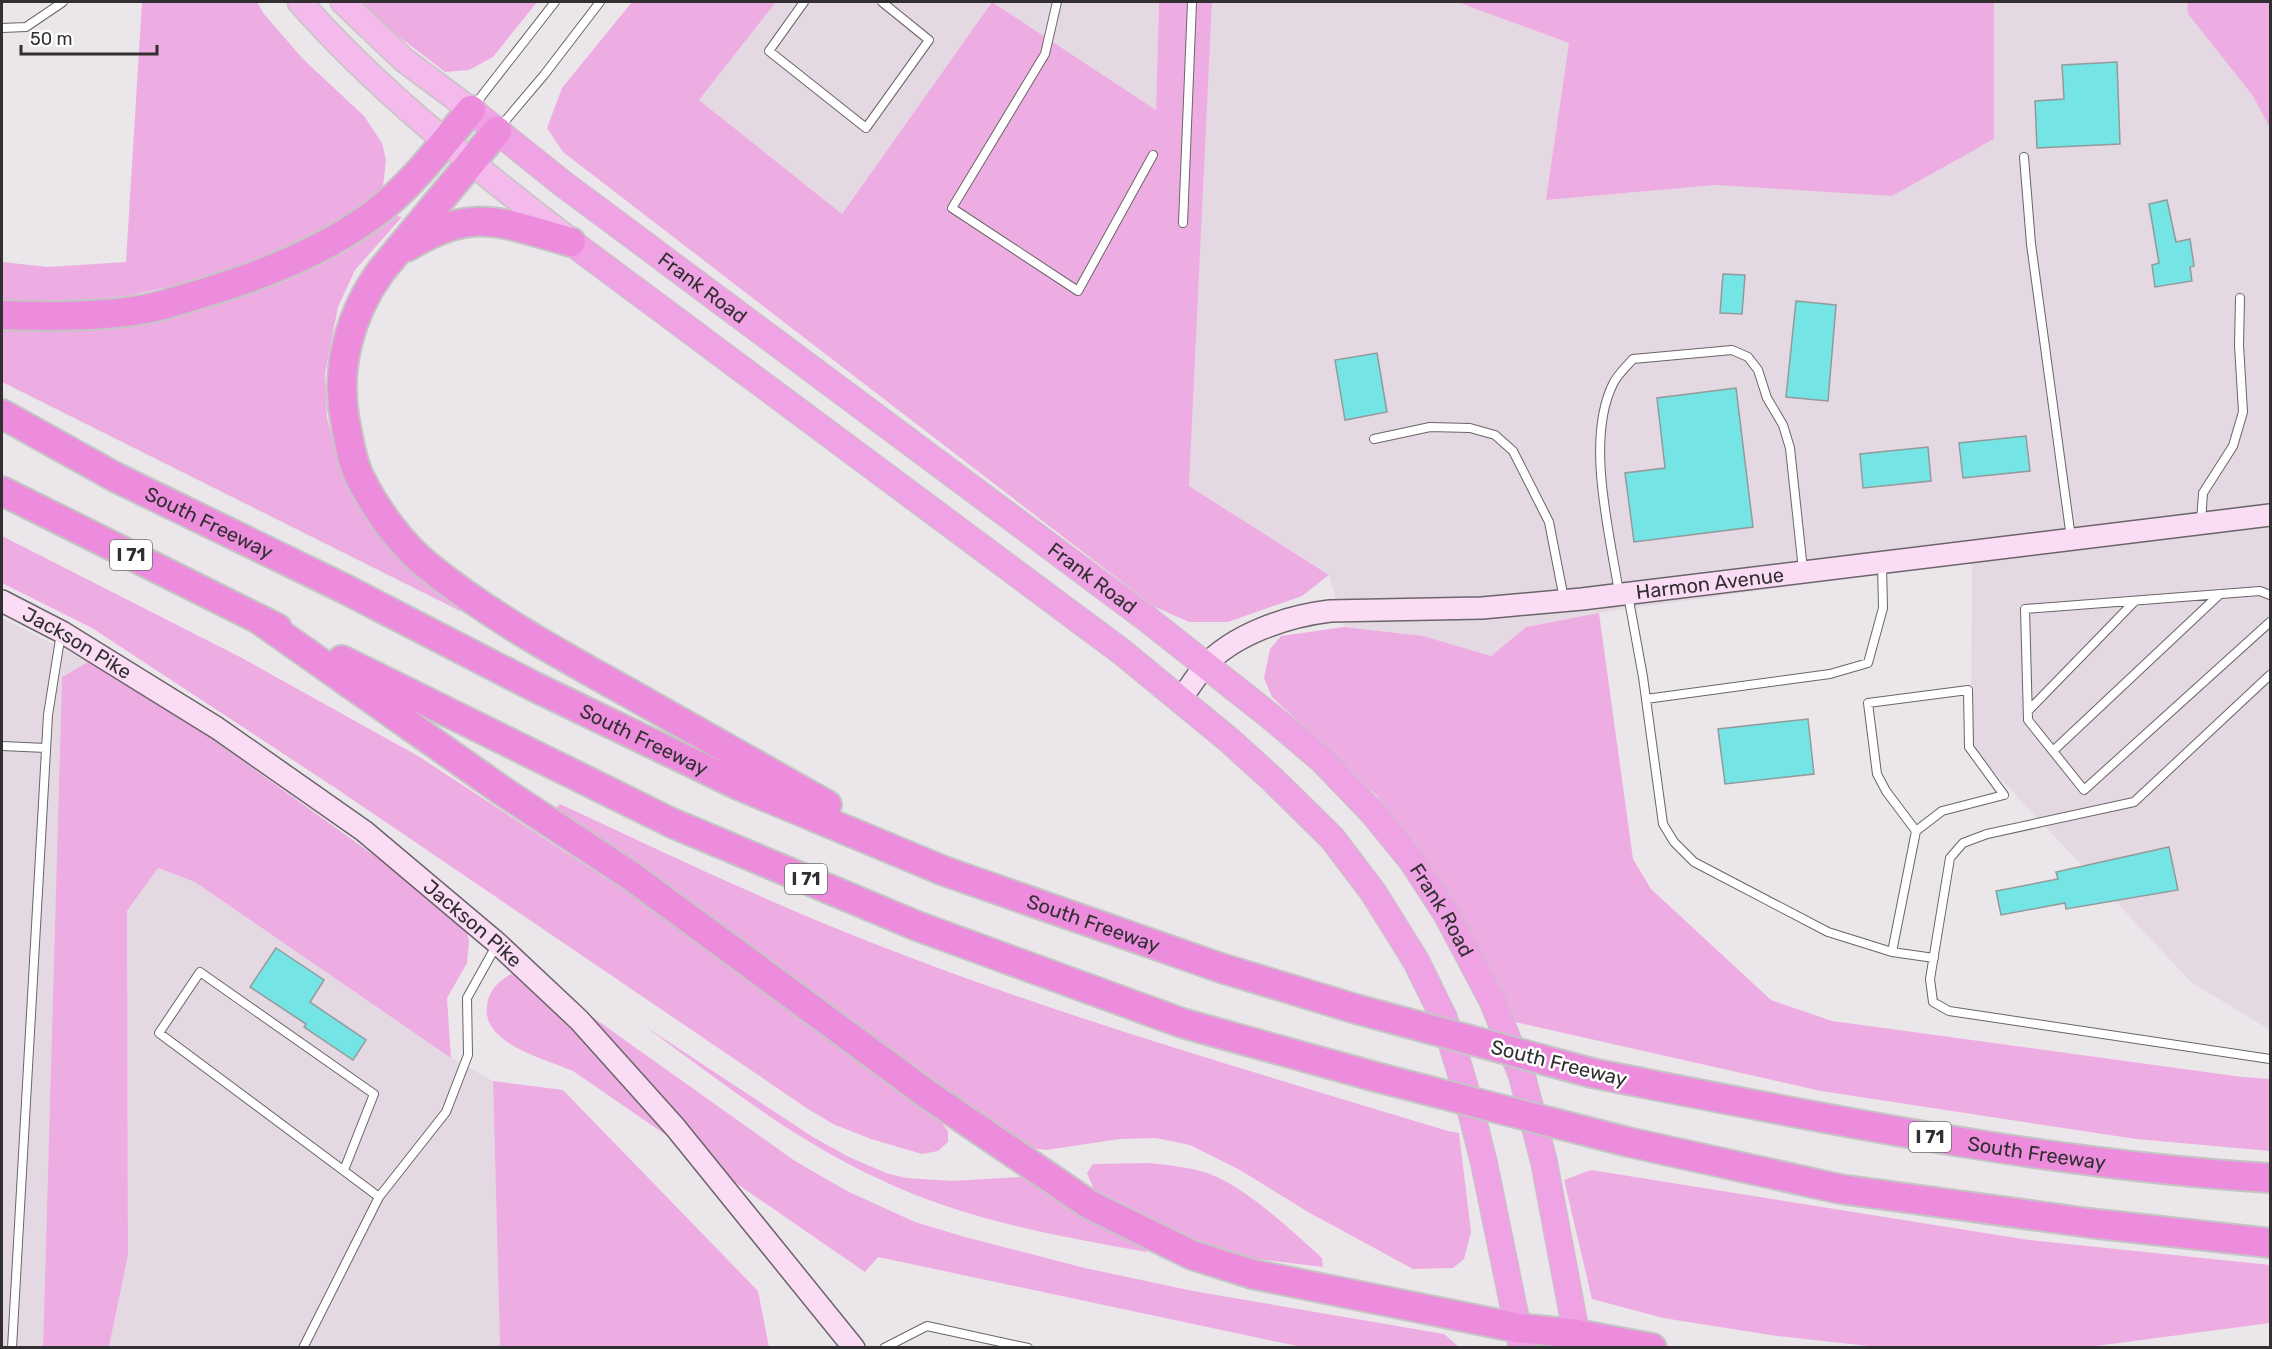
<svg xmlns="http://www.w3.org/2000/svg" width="2272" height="1349" viewBox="0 0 2272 1349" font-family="Rubik,sans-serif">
<rect width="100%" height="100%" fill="#ebe6ea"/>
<!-- built -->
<path fill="#e4d8e2" d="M776,2H1159L1156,110L992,2L842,214L699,100Z
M1212,2H1457L1569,43L1547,200L1716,185L1892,196L1994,139V2H2187L2188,14L2253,96L2270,128V1030L2191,982L1971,747L1972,561L1599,613L1526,627L1491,656L1423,636L1344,627L1329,575L1189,486Z
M2,618L88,662L62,677L43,1347H2Z
M158,868L195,882L451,1058L493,1081L500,1347L109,1348L128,1255L127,911Z"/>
<!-- green -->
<path fill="#eeade2" d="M142,2H257L264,14L303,59L364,116L382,143L386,160L383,186L369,203L300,242L212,278L126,296L66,303L2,301V262L48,267L126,262Z
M361,2H537L493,57L469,70L445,72L375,18Z
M632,2H776L699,100L842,214L992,2L1156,110L1159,2H1212L1189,486L1329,575L1302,596L1228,622H1189L1153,606L563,152L547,128L562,88Z
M1457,2H1994V139L1892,196L1716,185L1546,200L1569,43Z
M2187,2H2270V128L2253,96L2188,14Z
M397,216L402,217L355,270L338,307L325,373L327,418L340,466L365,513L462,604L460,611L2,382V328C124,340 302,296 397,216Z
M2,536L242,658L418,756L622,889L938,1118L948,1131V1142L938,1151L922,1154L871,1139L833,1124L808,1109L334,787L92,628L2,583Z
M1599,613L1633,859L1651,889L1771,1000L1832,1021L2242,1077L2270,1079V1151L2136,1139L1821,1091L1506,1020L1427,865L1377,796L1272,697L1264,678L1270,649L1281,636L1344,627L1423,636L1491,656L1526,627Z
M88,662L201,731L450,910L465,923L469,941L467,963L447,998L451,1058L195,882L158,868L127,911L128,1255L109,1347L43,1348L62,677Z
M560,804C675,858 789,912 909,957C1085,1024 1268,1076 1448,1131L1459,1133L1471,1232L1464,1259L1453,1268L1413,1269L1308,1212L1240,1170L1190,1145L1156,1138L1120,1139L1046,1150L1024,1147L555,809Z
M514,972H529L795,1161L847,1191L915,1222L965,1237L1085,1268L1193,1291L1444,1334L1459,1347H1302L878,1257L865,1272L573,1071C547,1059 481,1044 487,1006C489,988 500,981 514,972Z
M646,1027L813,1137L849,1157L886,1173L906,1178L952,1181L1020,1177L1146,1242L1147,1252C1056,1236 962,1219 879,1179C794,1140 721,1082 646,1027Z
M493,1081L563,1090L758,1291L769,1347H500Z
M1149,1163C1172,1166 1196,1167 1217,1177C1253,1194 1292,1231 1322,1258L1323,1267L1240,1257L1185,1236L1094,1190L1087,1173L1093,1164Z
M1591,1170L2029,1240L2270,1265V1323L2081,1348H1887L1777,1336L1663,1318L1592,1299L1564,1180Z"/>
<!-- building -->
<path fill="#75e4e5" stroke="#929a9a" stroke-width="1.5" d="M2117,62L2120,144L2037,148L2035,101L2064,99L2062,65Z
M2167,200L2176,242L2190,239L2194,266L2190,267L2192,281L2155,287L2152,265L2159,263L2149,204Z
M1723,274L1745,275L1742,314L1720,313Z
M1796,301L1836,305L1828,401L1786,397Z
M1377,353L1387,412L1345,420L1335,360Z
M1736,388L1753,527L1634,542L1625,473L1665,468L1657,398Z
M2026,436L2030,471L1963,478L1959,443Z
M1928,447L1931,481L1863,488L1860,454Z
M1808,719L1814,774L1725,784L1718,729Z
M2169,847L2178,890L2066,909L2065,903L2001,915L1996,891L2058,879L2056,872Z
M276,948L324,980L310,1002L366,1040L353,1060L304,1027L306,1024L250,987Z"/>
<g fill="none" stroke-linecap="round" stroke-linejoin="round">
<defs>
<path id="service" d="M804,2L769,51L866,128L929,40L882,2
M1057,2L1045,54L952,208L1078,291L1153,155
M2,28L26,27L63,2
M473,107L555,2
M500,127L544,75L600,2
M2024,157L2031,244L2071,538
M1183,223L1192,2
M1374,439L1430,427L1470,428L1495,435L1513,451L1549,522L1564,599
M2201,522L2203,493L2233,446L2243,412L2239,345L2240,298
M1619,593C1610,534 1585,440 1613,384C1617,375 1626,367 1633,359L1732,350L1748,357L1758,370L1767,398L1783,425L1790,448L1803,570
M1628,595L1643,677L1663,824L1674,842L1694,862L1828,932L1892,952L1916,831L1942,811L2004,795L1969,747L1968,690L1868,703L1877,774L1886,791L1916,831
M2270,595L2260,591L2025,609L2028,720L2084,790L2270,622
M2270,675L2134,802L1987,834L1963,843L1950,858L1930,979L1933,1002L1949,1011L2270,1059
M1646,699L1830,674L1868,663L1883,608L1882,565
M2028,711L2135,601
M2,746L46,748
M2053,751L2220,594
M1892,952L1934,958
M344,1170L374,1094L200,972L159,1033L379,1197
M12,1348L48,715L61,633
M303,1348L379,1197L446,1112L468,1055L467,998L496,946
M884,1348L927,1326L1028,1348"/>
<g id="secondary">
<path id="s1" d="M2,601L62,632L217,728L364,831L497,943L579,1020L675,1127L854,1348"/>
<path id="s2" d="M1179,701C1188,690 1195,678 1204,667C1233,634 1288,616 1330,611L1482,608L1582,599L2270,515"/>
</g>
<path id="primary" d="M300,2C378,91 474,166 567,238
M343,2L404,60L471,110"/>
<g id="trunk">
<path id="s3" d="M471,110L562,183L1146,618L1270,716L1322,760L1372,812L1412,861L1447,915L1493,1002L1522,1076L1544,1162L1579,1348"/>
<path d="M571,242L1122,652L1229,740L1272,779L1332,838L1373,892L1416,961L1444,1018L1464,1084L1484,1163L1522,1348"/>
</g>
<g id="motorway">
<path d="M497,131L381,271C350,314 335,368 345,421C349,440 351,460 360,478C376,510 401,545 429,567C491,617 561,655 629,693C695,731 761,768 827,805"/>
<path d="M407,247C474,205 501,223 571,242"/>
<path d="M2,315C50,317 99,317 146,309C161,306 176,301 190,297C256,278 325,252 379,210C414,183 442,144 471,110"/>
<path id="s4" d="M2,414L115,477L345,589L533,686L738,785L944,871L1221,968L1356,1009"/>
<path d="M2,491L277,628"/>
<path d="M260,620L501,790L631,876L927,1094L1090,1205L1192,1255L1252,1274L1518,1328L1577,1334L1652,1348"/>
<path d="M342,660L672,823L917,926L1182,1023L1376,1077"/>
<path id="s5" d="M1592,1073C1817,1117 2041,1164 2270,1178"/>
<path d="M1628,1142L1840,1189L2089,1223L2270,1243"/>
</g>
</defs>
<!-- service casing -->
<use href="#service" stroke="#6a6568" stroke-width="10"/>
<!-- secondary casing -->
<use href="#secondary" stroke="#6a6568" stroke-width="24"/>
<!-- primary casing -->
<use href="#primary" stroke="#c5c5c5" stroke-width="27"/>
<!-- trunk casing -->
<use href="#trunk" stroke="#c5c5c5" stroke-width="28"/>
<!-- motorway casing -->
<use href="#motorway" stroke="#c5c5c5" stroke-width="32"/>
<!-- service -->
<use href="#service" stroke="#fff" stroke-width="8"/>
<!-- secondary -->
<use href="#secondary" stroke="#fadcf5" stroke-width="21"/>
<!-- primary -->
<use href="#primary" stroke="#f4baeb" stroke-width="24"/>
<!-- trunk -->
<use href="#trunk" stroke="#f0a3e4" stroke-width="26"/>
<!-- motorway -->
<use href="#motorway" stroke="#ed8cdd" stroke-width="28"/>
<defs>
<path id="motorway-bridge" d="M1356,1009L1592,1073
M1376,1077L1628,1142"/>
</defs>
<!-- motorway-bridge casing -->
<use href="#motorway-bridge" stroke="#c5c5c5" stroke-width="32" stroke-linecap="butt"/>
<!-- motorway-bridge -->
<use href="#motorway-bridge" stroke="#ed8cdd" stroke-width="28"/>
</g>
<g text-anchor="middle" stroke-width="5" stroke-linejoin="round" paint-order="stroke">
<!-- shield labels -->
<g fill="#fff" stroke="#6f6d6f" stroke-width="1.5">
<rect x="110" y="540" width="42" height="30" rx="4.5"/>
<rect x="785" y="864" width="42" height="30" rx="4.5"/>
<rect x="1909" y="1122" width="42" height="30" rx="4.5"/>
</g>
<g font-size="18" font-weight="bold" fill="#312f31">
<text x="131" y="561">I 71</text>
<text x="806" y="885">I 71</text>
<text x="1930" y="1143">I 71</text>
</g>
<!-- street labels -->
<g font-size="20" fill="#312f31" stroke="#fff">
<text dy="7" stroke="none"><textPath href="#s3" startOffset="292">Frank Road</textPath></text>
<text dy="7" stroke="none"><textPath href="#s4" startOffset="234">South Freeway</textPath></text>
<text dy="7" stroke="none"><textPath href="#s3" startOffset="778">Frank Road</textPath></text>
<text dy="7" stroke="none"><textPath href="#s2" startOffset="564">Harmon Avenue</textPath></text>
<text dy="7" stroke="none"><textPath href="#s1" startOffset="86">Jackson Pike</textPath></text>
<text dy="7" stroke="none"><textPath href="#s4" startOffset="720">South Freeway</textPath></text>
<text dy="7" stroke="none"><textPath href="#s3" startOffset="1264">Frank Road</textPath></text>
<text dy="7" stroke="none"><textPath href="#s1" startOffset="572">Jackson Pike</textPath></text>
<text dy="7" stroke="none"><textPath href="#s4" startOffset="1206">South Freeway</textPath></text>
<text transform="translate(1559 1063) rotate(14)" y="7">South Freeway</text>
<text dy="7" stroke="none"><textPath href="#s5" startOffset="452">South Freeway</textPath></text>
</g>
</g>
<!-- border -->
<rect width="2272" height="1349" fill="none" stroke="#312f31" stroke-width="6"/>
<!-- scale -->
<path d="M21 45v9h136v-9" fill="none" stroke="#312f31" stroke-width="3"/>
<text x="30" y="45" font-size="18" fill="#312f31" stroke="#ffffff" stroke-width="4.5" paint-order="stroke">50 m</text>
</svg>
